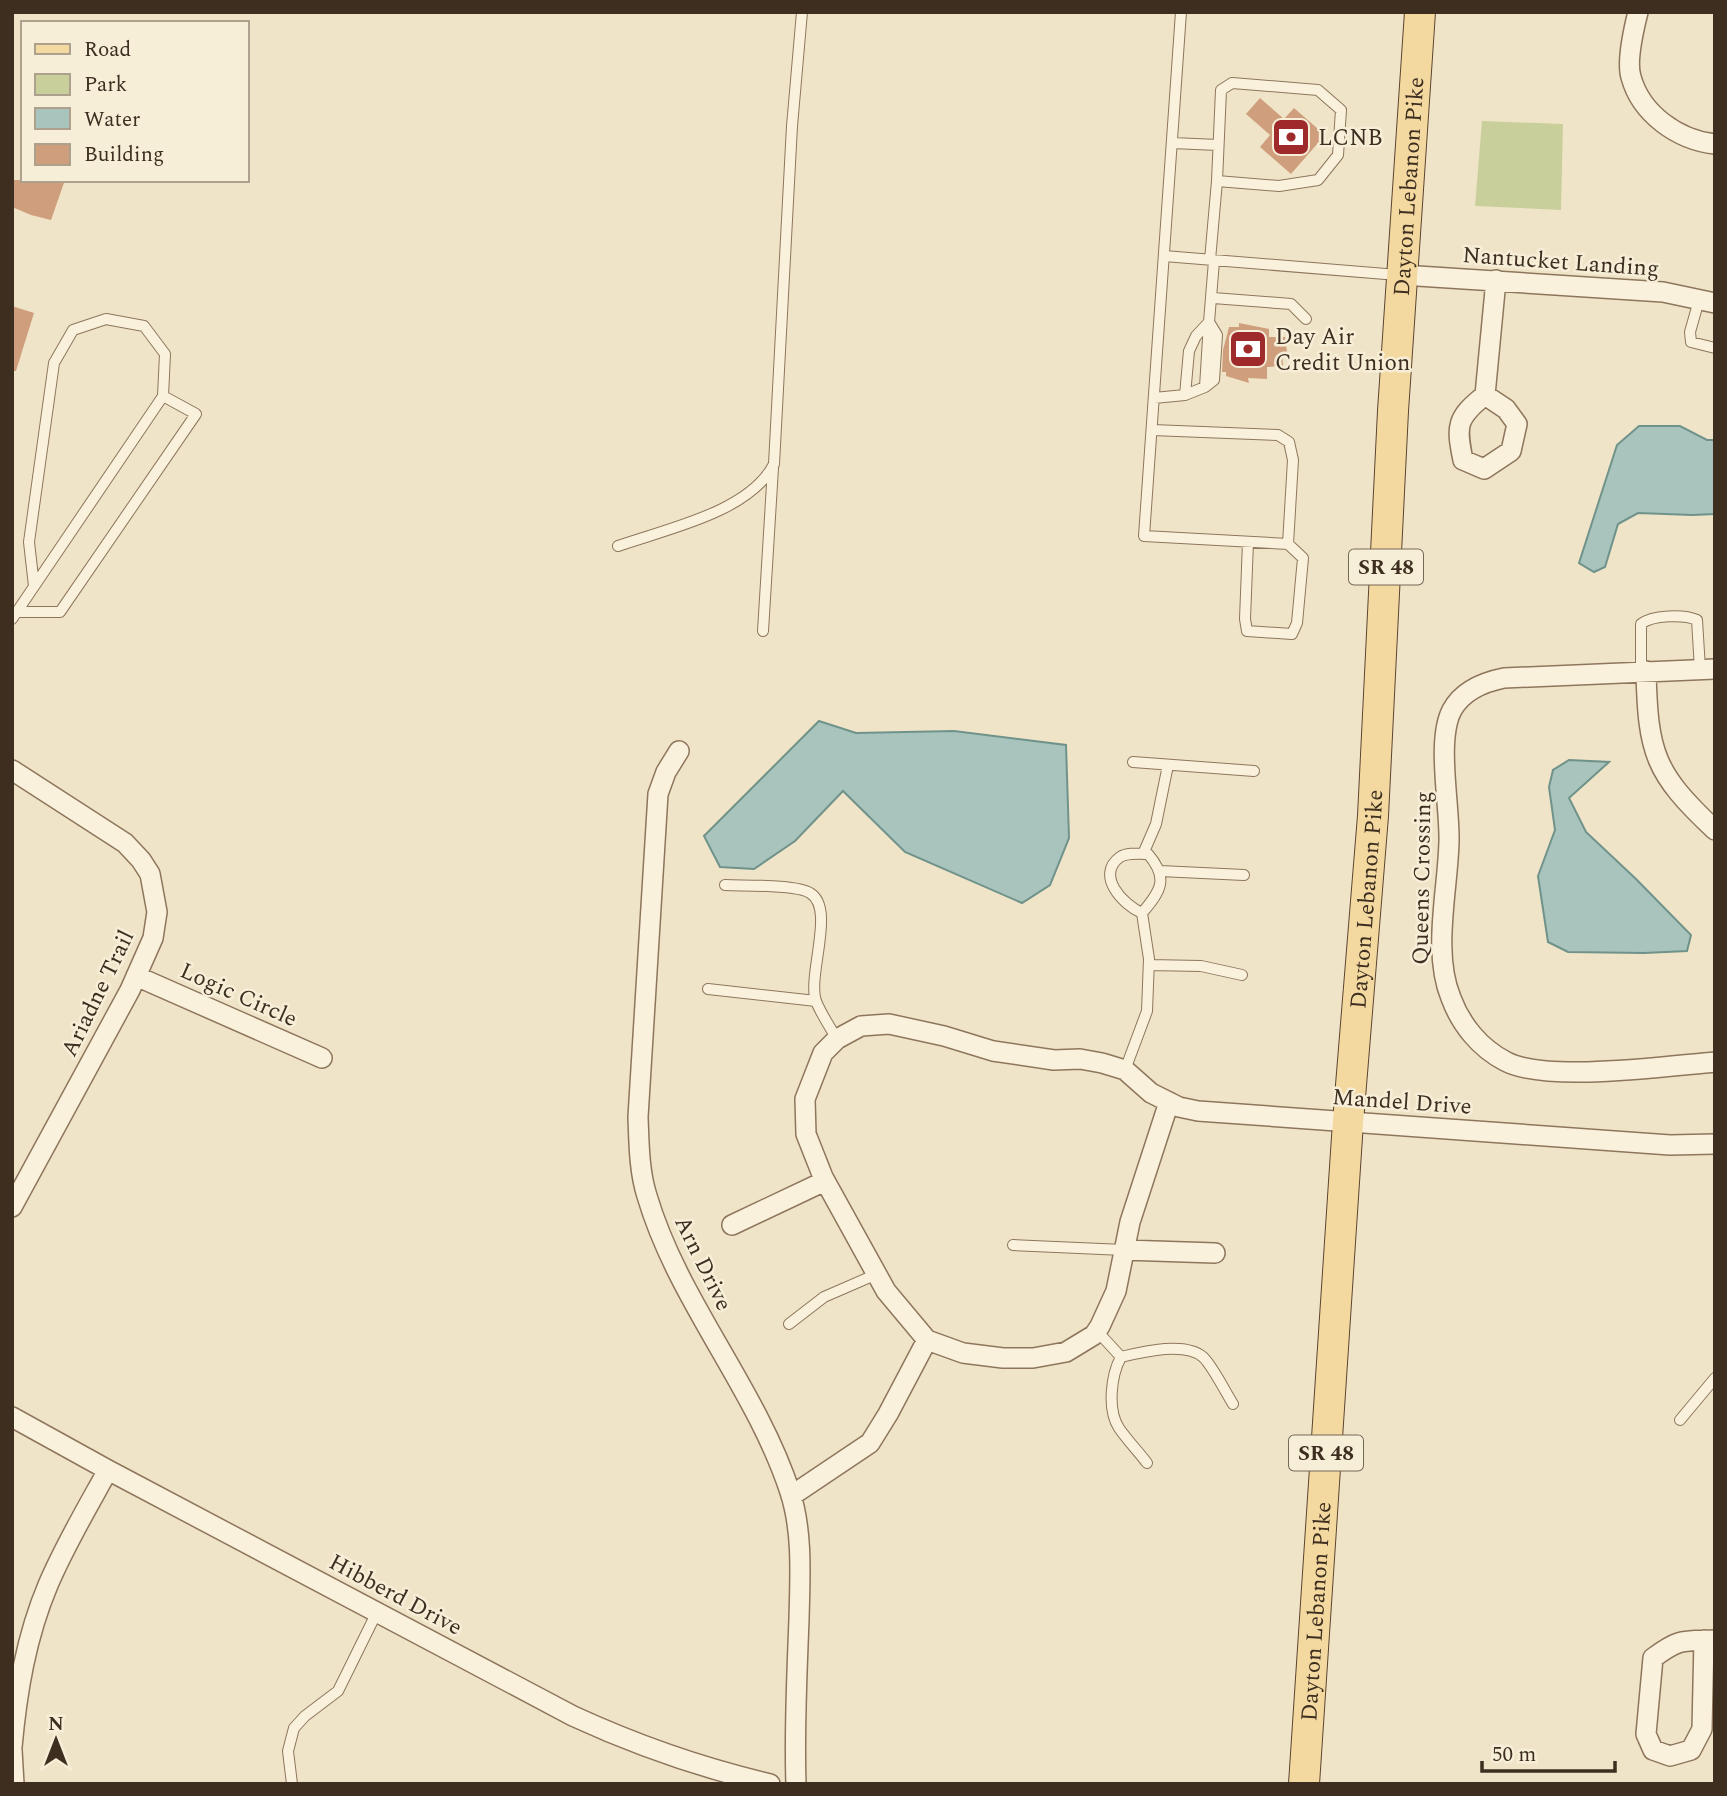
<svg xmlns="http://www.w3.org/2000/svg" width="1727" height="1796" viewBox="0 0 1727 1796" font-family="Spectral,serif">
<rect width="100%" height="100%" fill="#f0e4c8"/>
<!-- green -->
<path fill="#c9cf9b" d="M1482,121L1563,124L1561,210L1475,206Z"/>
<!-- water -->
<path fill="#a9c4bc" stroke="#6f938a" stroke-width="2" d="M1639,426H1680L1707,440H1715V514L1692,515L1638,513L1618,524L1605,567L1594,572L1579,563L1617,445Z
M819,721L856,733L954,731L1066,745L1069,838L1050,885L1022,903L905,852L843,791L795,841L754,869L720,867L704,836Z
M1569,760L1609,762L1569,798L1586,832L1636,879L1691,935L1687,951L1644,953L1568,952L1548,942L1538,876L1555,830L1549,787L1553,770Z"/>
<!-- building -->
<path fill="#cf9f7d" d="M1260,98L1284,119L1294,108L1325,135L1291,174L1260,147L1270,135L1246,114Z
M12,180H65L51,220L31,215L12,207Z
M12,306L34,313L16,371H12Z
M1239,323L1269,329V337H1285L1287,352H1282L1283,366L1267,367V379L1248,378L1249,383L1226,376V372H1222L1223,350L1229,327H1239Z"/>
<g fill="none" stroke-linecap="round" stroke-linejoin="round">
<defs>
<path id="service" d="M1172,143L1218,145
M1164,256L1398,275
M1210,260L1217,181L1221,90L1232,83L1318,90L1341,110L1338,155L1318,180L1279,186L1217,181
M1213,298L1291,304L1306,319
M1699,300L1690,332L1691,342L1715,348
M1205,387L1214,380L1217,335L1209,322
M1185,395L1205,387L1209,322
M1154,398L1185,395L1189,351L1196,336L1209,322L1214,261
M1152,430L1278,435L1289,442L1293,460L1288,544L1144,536L1181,12
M1248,542L1245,619L1247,631L1292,634L1297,623L1303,558L1288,544
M618,546C666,529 750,512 774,464L792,126L802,12
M17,612H60L196,414L163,396
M12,619L163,396L165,354L144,326L106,319L73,330L54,363L29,542L34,586
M763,631L773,468
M1641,672V624C1652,615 1684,614 1697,620L1700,669
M1133,762L1254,771
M1143,854L1156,824L1168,765
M1160,871L1244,875
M725,885C743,886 796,884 810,893C836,908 807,975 816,1001C821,1014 830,1027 837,1039
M1149,965L1201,966L1242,975
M708,989L816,1001
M1125,1070L1147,1011L1149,959L1142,913C1123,905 1095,875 1120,857C1128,852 1140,854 1148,854C1169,878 1161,891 1142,913
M1013,1245L1124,1250
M789,1324L824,1297L877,1274
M1097,1331L1121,1357C1142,1352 1185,1341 1203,1357C1212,1365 1226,1393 1233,1404
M1121,1357C1111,1375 1107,1410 1119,1428C1127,1440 1138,1451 1147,1463
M1680,1420L1715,1378
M292,1784L288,1751L294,1728L305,1716L338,1691L377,1612"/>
<path id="minor" d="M1638,12C1634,28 1626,61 1631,77C1641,114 1678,140 1715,144
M1402,275L1663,292L1715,303
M1485,395L1506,409L1517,424L1511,451L1484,469L1463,460C1456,426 1456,418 1485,395L1496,280
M1715,669L1504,678C1484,682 1463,690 1452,710C1436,740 1450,805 1449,841C1448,890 1432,952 1451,998C1461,1025 1480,1048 1505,1061C1544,1083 1667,1066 1715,1062
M1646,671C1648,753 1654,773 1715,830
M679,751L666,772L658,794L638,1117C639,1143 639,1171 647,1196C678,1301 756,1388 790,1492C803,1532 800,1577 799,1619C797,1674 794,1729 796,1784
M12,770L125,843L141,860L150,874L157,912L153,938L130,990L12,1207
M136,976L322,1058
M1169,1102L1130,1222L1116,1291L1100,1326L1094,1335L1066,1352L1033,1358H1003L963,1353L927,1340L886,1291L823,1177L806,1134L805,1099L823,1053L837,1039L861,1026L889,1024L944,1036L993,1051L1054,1060L1080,1059L1102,1063L1125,1070L1151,1093L1179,1107L1198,1111L1670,1145L1715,1144
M732,1225L825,1181
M1124,1250L1215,1253
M12,1417L108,1470L573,1716C636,1745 702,1768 770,1784
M791,1496L870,1443L888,1414L927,1340
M1704,1640L1702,1729L1691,1750L1670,1756L1653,1750L1646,1734L1653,1658C1680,1638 1683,1641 1715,1640
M12,1747C17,1692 26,1637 48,1585C65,1545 87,1508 108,1470
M12,1750L14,1784"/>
<g id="primary">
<path id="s1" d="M1304,1784L1348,1122L1373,816L1393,411L1420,12"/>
</g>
</defs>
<!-- service casing -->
<use href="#service" stroke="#8d765c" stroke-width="12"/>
<!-- minor casing -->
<use href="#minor" stroke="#8d765c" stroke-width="22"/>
<!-- primary casing -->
<use href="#primary" stroke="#5b4430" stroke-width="32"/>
<!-- service -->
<use href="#service" stroke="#faf1dc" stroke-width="10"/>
<!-- minor -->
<use href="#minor" stroke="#faf1dc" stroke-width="19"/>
<!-- primary -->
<use href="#primary" stroke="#f3d9a0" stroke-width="30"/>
</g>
<!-- icons -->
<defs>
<symbol id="bank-square" viewBox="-11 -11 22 22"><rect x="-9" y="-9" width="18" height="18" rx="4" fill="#9e2a2b" stroke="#f7eed8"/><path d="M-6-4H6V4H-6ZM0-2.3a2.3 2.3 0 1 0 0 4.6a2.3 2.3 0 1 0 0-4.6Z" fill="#fff"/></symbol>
</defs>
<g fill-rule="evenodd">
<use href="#bank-square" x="1269" y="115" width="44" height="44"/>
<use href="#bank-square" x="1226" y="327" width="44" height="44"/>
</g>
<g text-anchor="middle" stroke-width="5" stroke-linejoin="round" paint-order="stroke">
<!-- shield labels -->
<g fill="#f7eed8" stroke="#756857" stroke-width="2">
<rect x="1349" y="549.5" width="74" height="35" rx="5"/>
<rect x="1289" y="1435.5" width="74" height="35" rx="5"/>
</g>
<g font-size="21" font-weight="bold" fill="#3d2e20">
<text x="1386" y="574">SR 48</text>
<text x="1326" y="1460">SR 48</text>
</g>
<!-- poi labels -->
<g font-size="23" fill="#3d2e20" stroke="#f7eed8" text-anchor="start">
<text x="1318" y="145">LCNB</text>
<text x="1275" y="344">Day Air<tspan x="1275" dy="26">Credit Union</tspan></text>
</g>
<!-- street labels -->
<g font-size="23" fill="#3d2e20" stroke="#f7eed8">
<text dy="8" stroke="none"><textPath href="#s1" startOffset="1601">Dayton Lebanon Pike</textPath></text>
<text transform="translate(1561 261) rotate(4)" y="8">Nantucket Landing</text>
<text transform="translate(1421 878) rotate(-89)" y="8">Queens Crossing</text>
<text dy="8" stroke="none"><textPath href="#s1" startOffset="887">Dayton Lebanon Pike</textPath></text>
<text transform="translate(97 993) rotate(-64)" y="8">Ariadne Trail</text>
<text transform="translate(239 994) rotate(24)" y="8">Logic Circle</text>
<text transform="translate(1402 1101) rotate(4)" y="8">Mandel Drive</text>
<text transform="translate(704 1263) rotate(64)" y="8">Arn Drive</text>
<text transform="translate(396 1594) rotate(28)" y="8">Hibberd Drive</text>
<text dy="8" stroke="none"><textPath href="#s1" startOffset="173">Dayton Lebanon Pike</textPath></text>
</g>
</g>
<!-- border -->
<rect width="1727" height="1796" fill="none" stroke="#3d2e20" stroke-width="28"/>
<!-- legend -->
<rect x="21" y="21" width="228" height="161" fill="#f7eed8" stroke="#ada18e" stroke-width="2"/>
<rect x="35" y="44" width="35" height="10" fill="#f3d9a0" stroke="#ada18e" stroke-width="2"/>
<text x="84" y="56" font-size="21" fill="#3d2e20">Road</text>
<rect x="35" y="74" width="35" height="21" fill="#c9cf9b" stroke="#ada18e" stroke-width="2"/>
<text x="84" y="91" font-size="21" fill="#3d2e20">Park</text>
<rect x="35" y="108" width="35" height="21" fill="#a9c4bc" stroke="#ada18e" stroke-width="2"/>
<text x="84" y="126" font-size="21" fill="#3d2e20">Water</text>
<rect x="35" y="144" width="35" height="21" fill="#cf9f7d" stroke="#ada18e" stroke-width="2"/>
<text x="84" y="161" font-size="21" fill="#3d2e20">Building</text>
<!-- north arrow -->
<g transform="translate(56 1740)" stroke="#f7eed8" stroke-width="5" paint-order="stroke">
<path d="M0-5L12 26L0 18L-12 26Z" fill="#3d2e20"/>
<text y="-10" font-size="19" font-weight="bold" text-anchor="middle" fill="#3d2e20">N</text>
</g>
<!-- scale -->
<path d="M1482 1761v10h133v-10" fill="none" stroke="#3d2e20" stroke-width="3.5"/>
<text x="1492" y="1761" font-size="21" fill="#3d2e20" stroke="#f7eed8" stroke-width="5" paint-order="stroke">50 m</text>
</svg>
